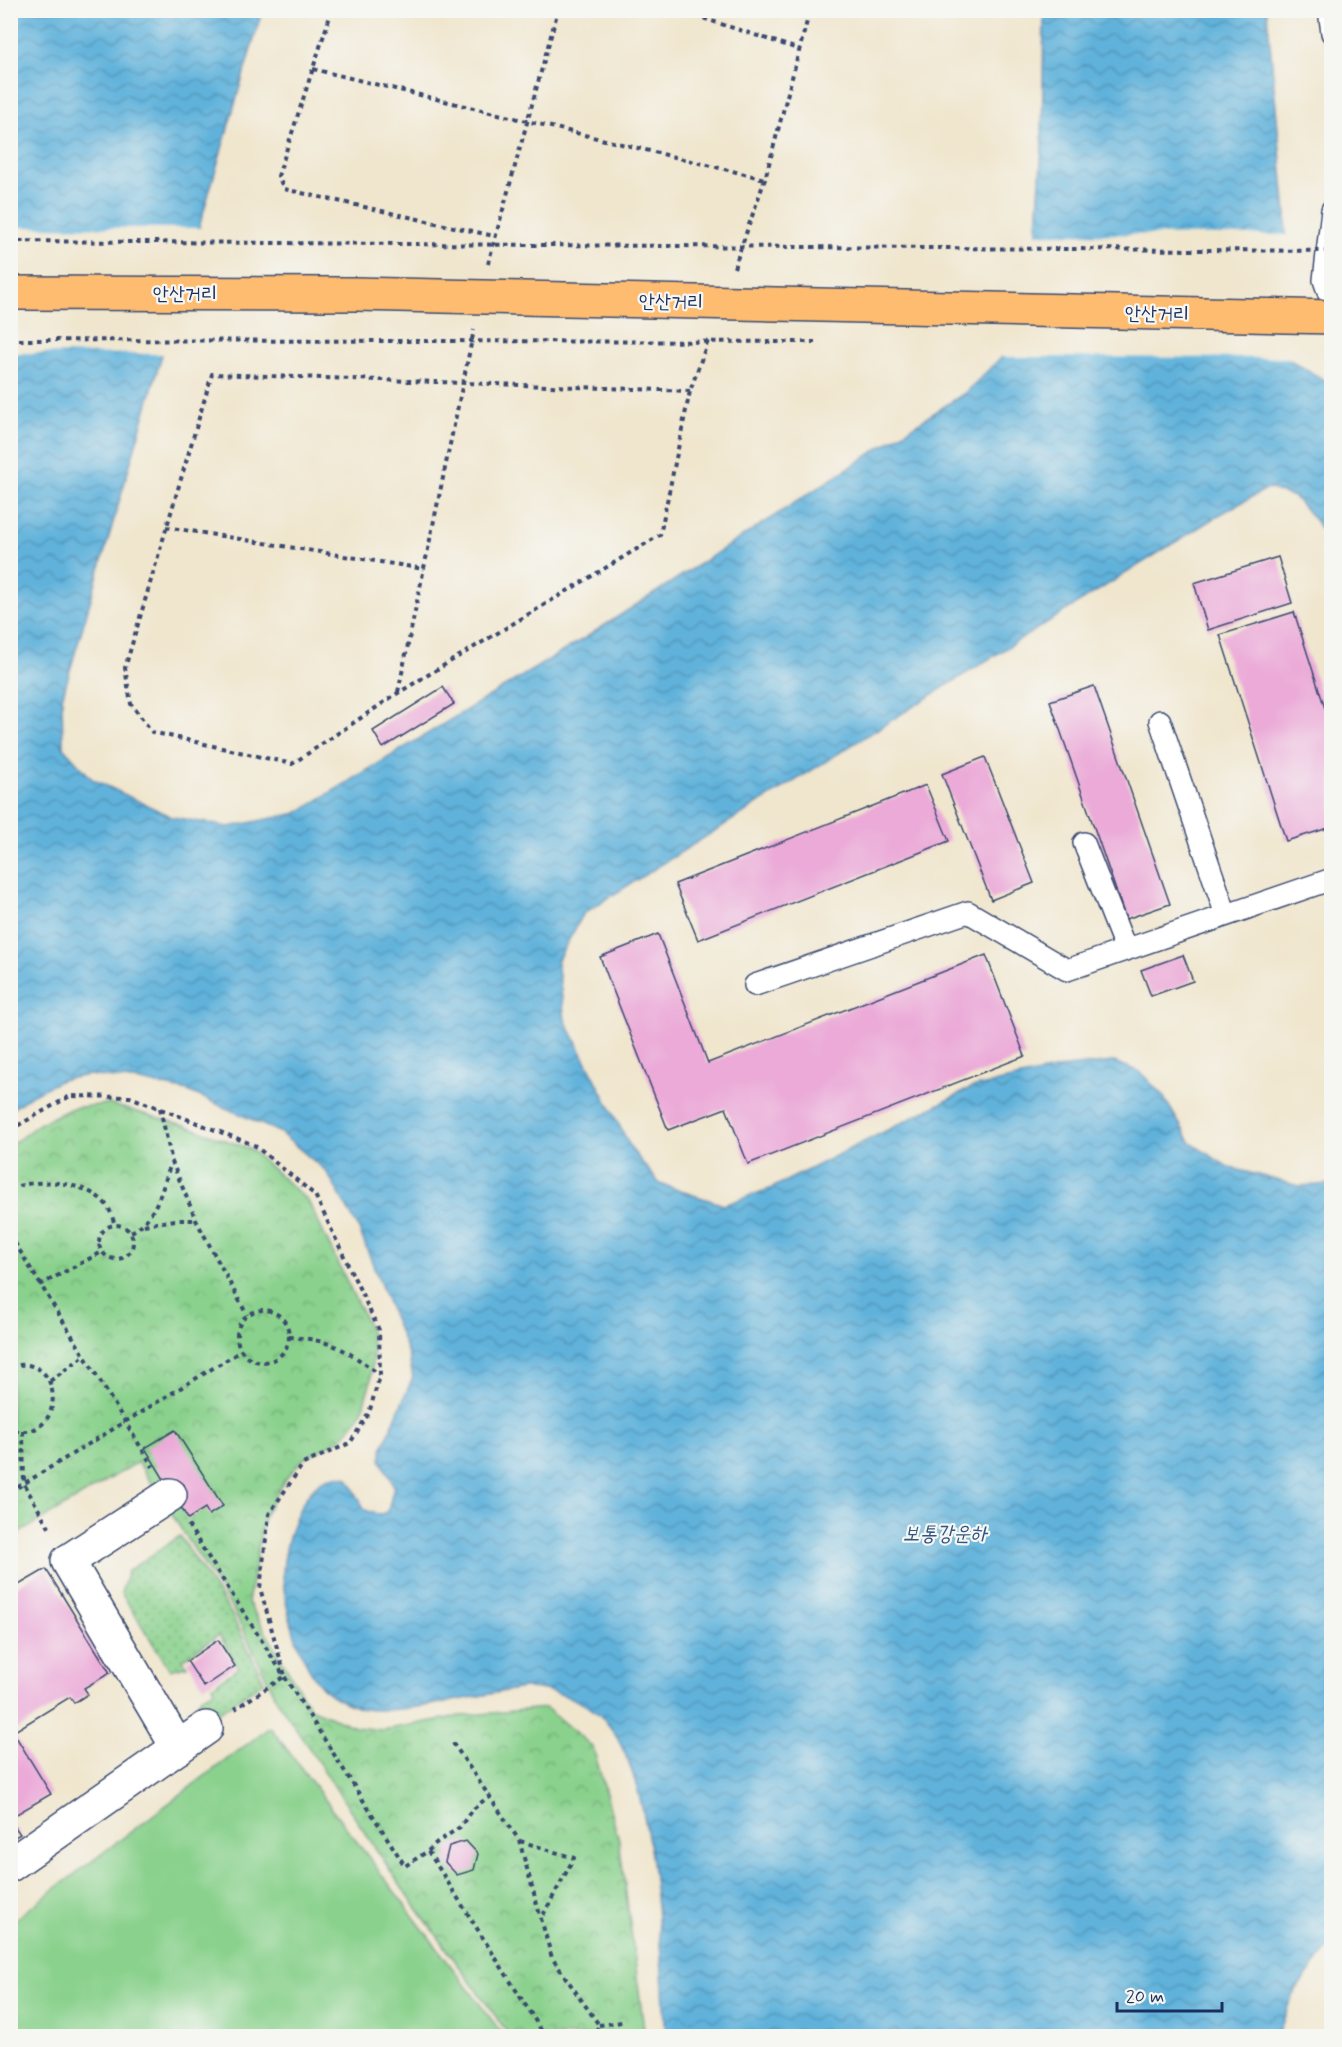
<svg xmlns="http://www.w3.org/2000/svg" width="1342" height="2047" viewBox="0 0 1342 2047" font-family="Mynerve,'Poor Story',sans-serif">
<defs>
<pattern id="grass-dots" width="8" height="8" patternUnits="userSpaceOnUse" patternTransform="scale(1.5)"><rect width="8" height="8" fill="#89d18c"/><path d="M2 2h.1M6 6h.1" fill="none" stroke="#6faa76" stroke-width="1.8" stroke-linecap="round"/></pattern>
<pattern id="park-crowns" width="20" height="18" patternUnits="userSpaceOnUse" patternTransform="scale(1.5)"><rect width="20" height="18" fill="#89d18c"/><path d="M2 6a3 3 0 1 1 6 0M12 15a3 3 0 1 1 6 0" fill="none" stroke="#6faa76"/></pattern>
<pattern id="water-waves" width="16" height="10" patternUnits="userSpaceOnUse" patternTransform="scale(1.5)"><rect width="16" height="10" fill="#60b2db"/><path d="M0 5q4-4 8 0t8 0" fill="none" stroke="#4e91b5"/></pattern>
</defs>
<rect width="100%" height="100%" fill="#f6f6f2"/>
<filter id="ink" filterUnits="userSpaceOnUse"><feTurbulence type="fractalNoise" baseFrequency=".0167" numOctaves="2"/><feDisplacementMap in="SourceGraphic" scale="12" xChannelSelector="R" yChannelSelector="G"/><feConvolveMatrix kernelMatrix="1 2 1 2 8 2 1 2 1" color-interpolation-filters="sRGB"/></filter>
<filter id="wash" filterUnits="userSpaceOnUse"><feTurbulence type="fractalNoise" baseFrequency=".008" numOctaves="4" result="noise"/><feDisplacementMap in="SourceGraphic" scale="24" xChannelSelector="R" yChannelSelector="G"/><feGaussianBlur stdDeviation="1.35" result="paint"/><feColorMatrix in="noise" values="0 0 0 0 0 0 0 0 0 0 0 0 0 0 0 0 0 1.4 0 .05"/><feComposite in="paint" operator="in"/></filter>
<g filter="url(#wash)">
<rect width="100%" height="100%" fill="#f0e6ce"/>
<!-- grass -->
<path fill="url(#grass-dots)" stroke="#528075" stroke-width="1.5" d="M180,1536L232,1615L264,1682L203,1723L193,1707L202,1697L215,1690L213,1685L239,1668L219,1635L183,1659L187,1666L170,1670L121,1593L128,1571Z"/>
<!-- park -->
<path fill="url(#park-crowns)" stroke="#528075" stroke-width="1.5" d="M108,1104L184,1125L250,1149L308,1201L369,1327L373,1352L371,1380L361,1414L343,1438L302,1460L284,1481L264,1516L248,1602L310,1708L355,1727L383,1730L460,1716L546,1708L593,1747L619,1841L645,2036H510L400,1885L277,1700L234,1611L138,1462L11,1538V1145L39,1124L72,1108Z"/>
<!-- pitch -->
<path fill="#89d18c" stroke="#528075" stroke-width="1.5" d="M270,1727L504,2036H25L11,2017V1922Z"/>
<!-- water -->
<path fill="url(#water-waves)" stroke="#3e709c" stroke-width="1.5" d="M11,11H262L62,698L63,747L92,779L172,817L229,827L297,813L588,636L965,393L1031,328L1042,146L1044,11H1267L1286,214L1288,359L1331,384V549L1316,521L1294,497L1268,488L1217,516L584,913L557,961L565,1020L632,1150L660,1184L724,1205L772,1188L971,1088L1067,1067L1114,1062L1140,1072L1163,1096L1191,1143L1228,1167L1299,1186L1331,1184V1944L1292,1995L1278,2036H666C660,1954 658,1789 608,1724C590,1701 551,1688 523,1688C483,1694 401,1715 364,1709C352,1707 333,1698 324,1689C299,1664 279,1595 284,1561C288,1531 308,1465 348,1478L365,1510L380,1515L388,1511L394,1486L381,1460L382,1449L413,1377L408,1354L359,1229L326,1171L279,1132L188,1091L140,1081L89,1075L61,1080L33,1094L11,1110Z"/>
<!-- pier -->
<path fill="#f0e6ce" d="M11,227L200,228L164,354L11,353Z
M1034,234L1289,235L1291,357L1293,358L997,357L1028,326Z"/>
<g id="blocks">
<!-- building -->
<path fill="#ebaad8" d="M1278,557L1292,603L1208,630L1194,583Z
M1294,612L1332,730V827L1286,841L1220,635Z
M1332,630V650H1331L1325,631Z
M1094,686L1170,904L1126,919L1050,701Z
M443,687L454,704L383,748L373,731Z
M985,757L1034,883L991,900L942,774Z
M926,785L949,841L698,940L675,884Z
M658,934L708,1063L986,955L1025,1056L748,1164L726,1108L668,1130L600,957Z
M1183,955L1193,981L1151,996L1141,970Z
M175,1430L223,1506L209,1515L205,1508L188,1519L145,1448Z
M46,1569L110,1673L84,1688L88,1694L74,1703L70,1697L13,1732L51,1794L10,1818V1590Z
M218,1640L235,1666L204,1687L187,1661Z
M10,1820L20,1834L10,1840Z
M466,1841L478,1854L474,1870L457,1875L445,1862L449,1846Z"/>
</g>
</g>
<g filter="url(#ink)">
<use href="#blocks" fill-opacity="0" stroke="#3b4a6f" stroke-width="1.5"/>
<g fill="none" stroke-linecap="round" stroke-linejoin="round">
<defs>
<path id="lane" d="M1329,10L1332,33
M1332,210L1324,280L1332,303
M1160,721L1226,915
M1084,843L1126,950
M755,985L968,912L1067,970L1332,879"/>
<path id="street" d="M170,1495L68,1561L178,1748
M10,1865L206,1728"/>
</defs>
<!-- lane casing -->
<use href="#lane" stroke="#3b4a6f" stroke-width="24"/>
<!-- street casing -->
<use href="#street" stroke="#3b4a6f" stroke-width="36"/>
<!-- path -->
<path stroke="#3b4a6f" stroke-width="4" stroke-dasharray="4.5 4.5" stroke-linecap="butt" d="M332,10L278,176L284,189L494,236
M678,10L801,50
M313,69L765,179
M488,264L558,10
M734,268L765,179L810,10
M690,391L212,374L125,668L131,704L152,732L292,764L398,693L660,535L690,391L709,338
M166,527L424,569
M398,692L474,330
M160,1108L172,1162L196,1220L247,1315
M10,1130L70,1096L130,1097L254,1145L315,1195L379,1330L380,1375L369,1413L350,1443L303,1464L269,1514L260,1588L285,1676L235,1709
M10,1189C37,1177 90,1181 108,1207C111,1212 113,1220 115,1225
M99 1242a17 17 0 1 1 34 0a17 17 0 1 1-34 0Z
M144,1225L175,1220H196
M131,1232C156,1219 162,1189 171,1163
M10,1235L153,1467
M40,1285L102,1252
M237 1336a26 26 0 1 1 52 0a26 26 0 1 1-52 0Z
M289,1337C333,1340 345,1349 380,1375
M10,1367C67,1349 67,1447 10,1429
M50,1381L84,1356
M23,1431L24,1484L51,1531
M10,1492L241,1351
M188,1525L405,1866L428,1851L545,2036
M453,1743L519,1840L552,1958L599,2025L594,2036
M520,1841L574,1858L541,1919
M428,1851L436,1843L460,1827L471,1811L489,1796
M599,2025L622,2022"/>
<!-- lane -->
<use href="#lane" stroke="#fff" stroke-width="21"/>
<!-- street -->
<use href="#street" stroke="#fff" stroke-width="33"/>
<defs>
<path id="primary-bridge" d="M10,293L355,294L1332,317"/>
</defs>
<!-- primary-bridge casing -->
<use href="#primary-bridge" stroke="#3b4a6f" stroke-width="36" stroke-linecap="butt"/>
<!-- path-bridge -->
<path stroke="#3b4a6f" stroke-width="4" stroke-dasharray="4.5 4.5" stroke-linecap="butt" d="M10,241L1332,251
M10,340L815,342"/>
<!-- primary-bridge -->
<use href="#primary-bridge" stroke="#febc70" stroke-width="33"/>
</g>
</g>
<g text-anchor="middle" stroke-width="4.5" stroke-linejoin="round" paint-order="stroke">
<!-- street labels -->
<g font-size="20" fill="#1b2f5e" stroke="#f6f6f2">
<text x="185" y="300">안산거리</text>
<text transform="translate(671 301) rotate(1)" y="7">안산거리</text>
<text transform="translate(1157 313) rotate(1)" y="7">안산거리</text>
</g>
<!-- water labels -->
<g font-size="21" font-style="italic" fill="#305684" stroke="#f6f6f2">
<text x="945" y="1540">보통강운하</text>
</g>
</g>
<!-- margin -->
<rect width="1342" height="2047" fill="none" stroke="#f6f6f2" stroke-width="36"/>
<!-- scale -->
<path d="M1117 2002v9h105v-9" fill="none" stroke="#1b2f5e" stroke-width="3"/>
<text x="1126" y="2002" font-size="18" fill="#1b2f5e" stroke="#f6f6f2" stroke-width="4.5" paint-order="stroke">20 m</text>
</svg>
